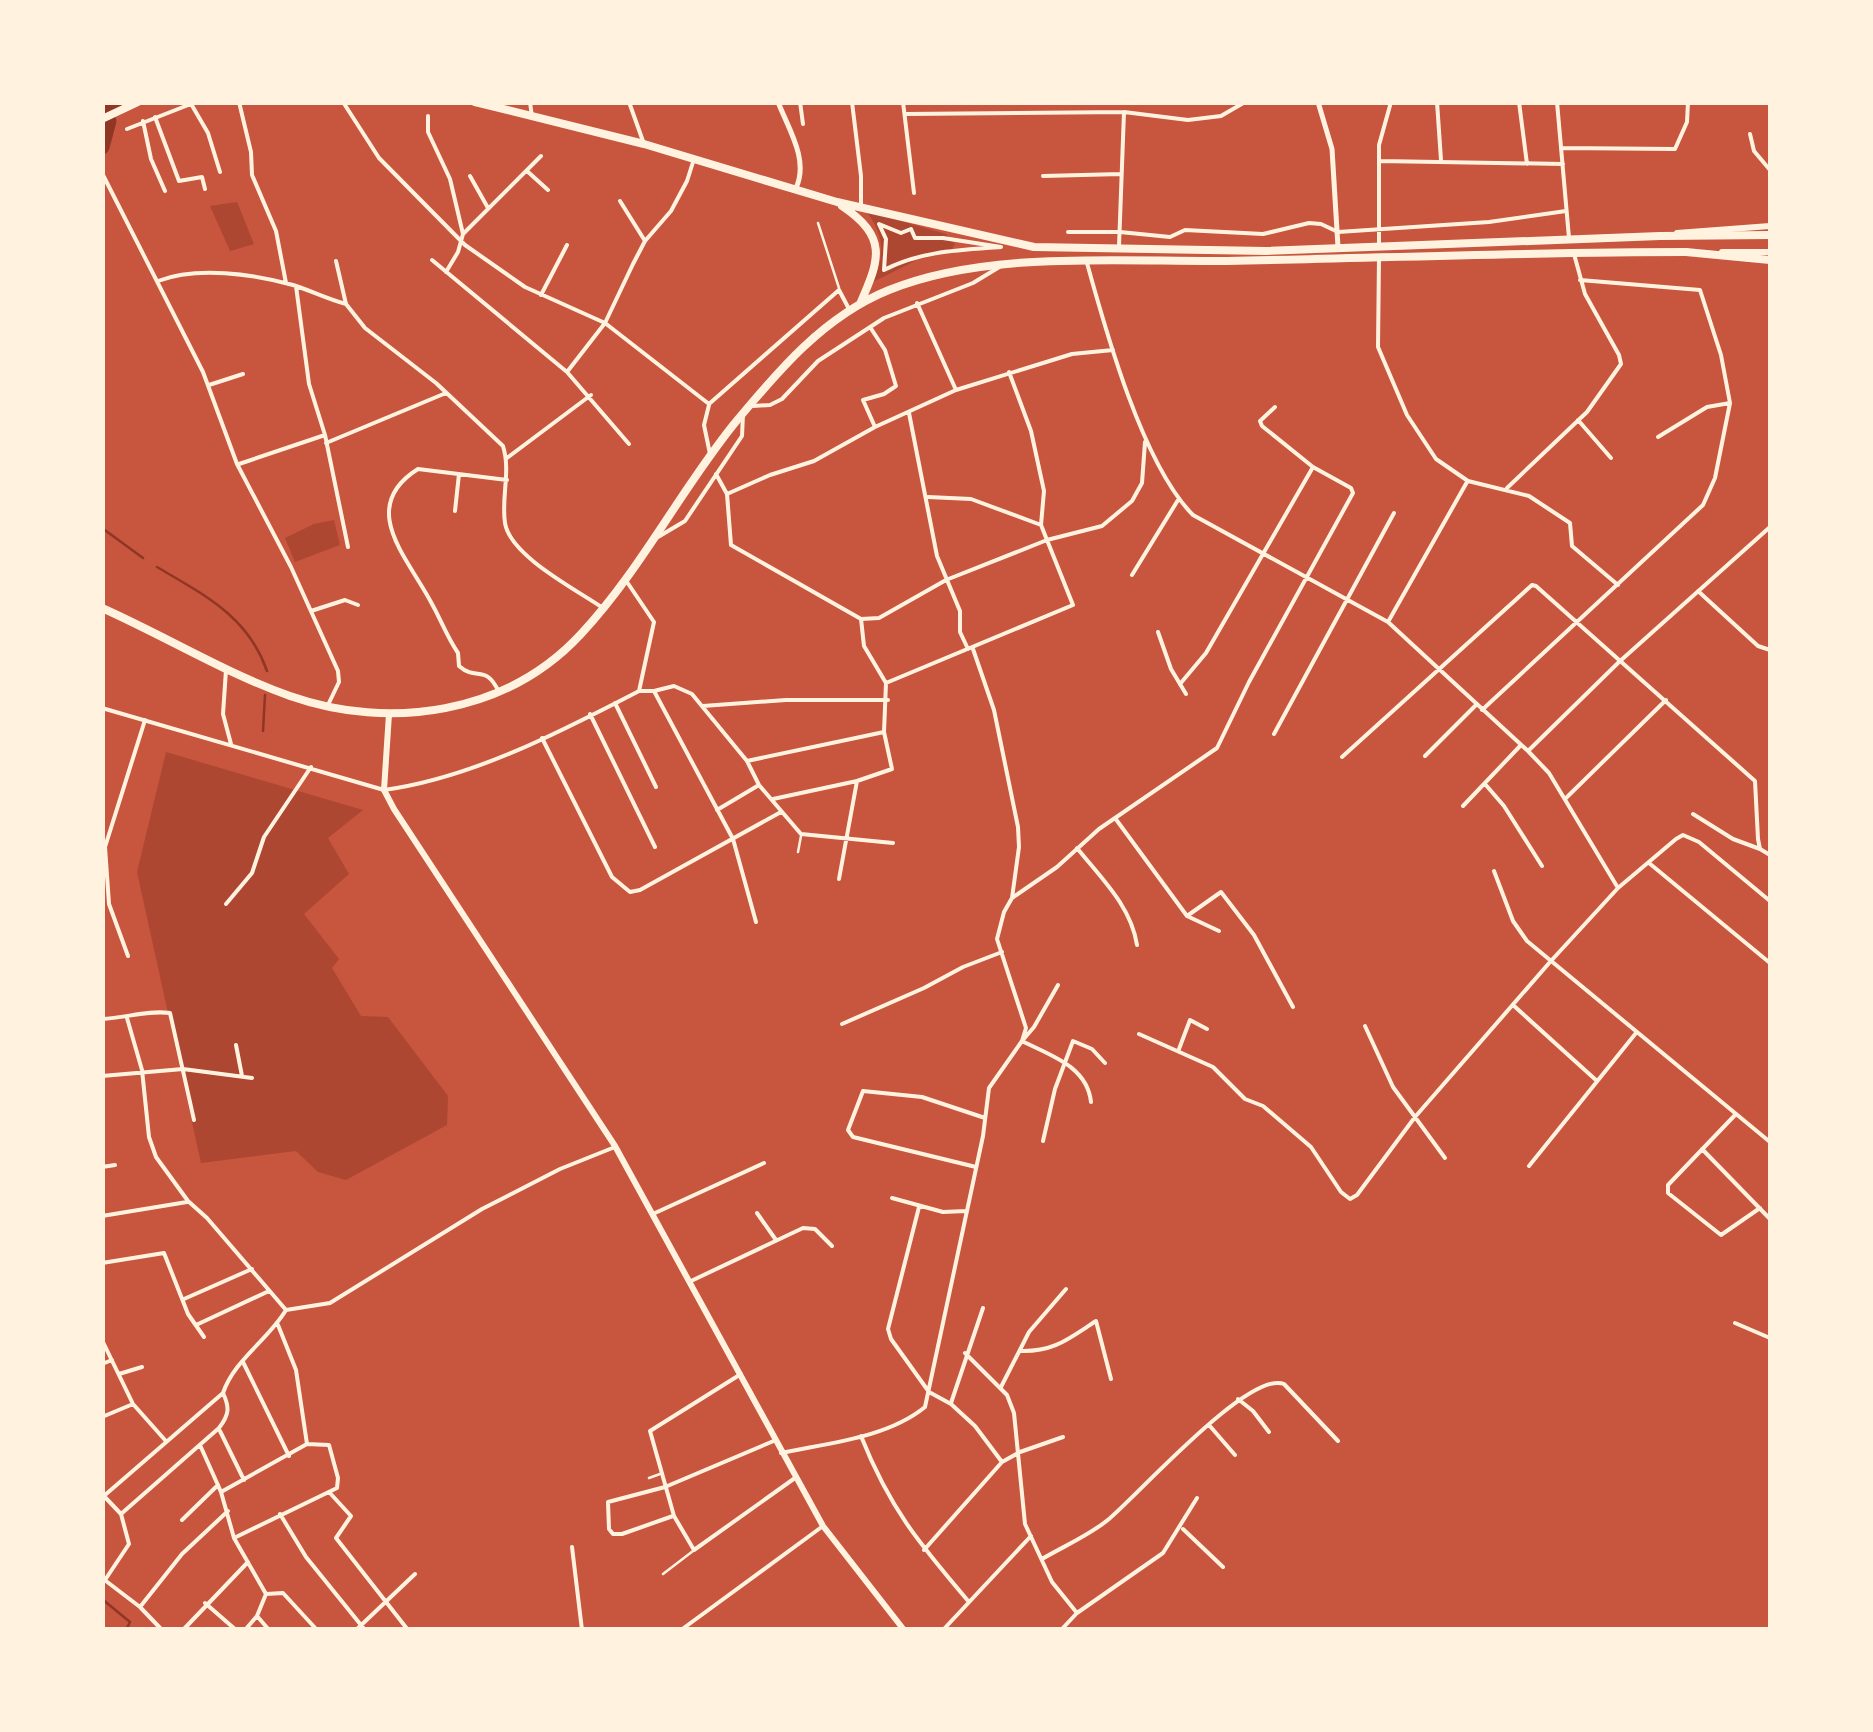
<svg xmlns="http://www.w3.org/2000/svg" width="1873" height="1732" viewBox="0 0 1873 1732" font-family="'DejaVu Sans',sans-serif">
<rect width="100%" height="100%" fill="#c8553d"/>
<!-- green -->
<path fill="#ae4732" d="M237,202L254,244L230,251L210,206Z
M866,211L946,234L955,244L950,252L917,260L873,282C885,254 885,236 866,211Z
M334,520L340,545L295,562L285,538L314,524Z
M166,752L363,810L328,838L349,874L304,914L339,959L332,968L361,1016L388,1017L448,1096L447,1125L346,1180L318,1172L296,1151L201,1163L137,872Z"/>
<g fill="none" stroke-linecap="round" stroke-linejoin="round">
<!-- stream -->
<path stroke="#8f3625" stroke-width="2.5" d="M102,528L143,558
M157,567C204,595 248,616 267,671
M263,731L265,695
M102,1599L130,1622L126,1630"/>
<!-- river -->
<path stroke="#8f3625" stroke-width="15" d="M111,110L127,102
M102,147L109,121"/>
<!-- service -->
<path stroke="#fff3e0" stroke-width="2.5" d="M818,223L839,288
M798,852L801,836
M649,1478L660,1474
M663,1574L693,1551"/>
<!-- pedestrian -->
<path stroke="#fff3e0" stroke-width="4" d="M879,224L901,233L911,229L915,238H943L1001,247C960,250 921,251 884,270L886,239Z
M1158,632L1171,669L1186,694"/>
<!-- minor -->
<path stroke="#fff3e0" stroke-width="4" d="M190,102L208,133L220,172
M239,102L251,152L252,175L276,231L286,283
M343,102L379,158L465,245L525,287L605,323L709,404
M530,102L532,117
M629,102L644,144
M800,102L803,124
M852,102L861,176V207
M903,102L914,193
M1437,102L1441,160
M1519,102L1527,164
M1557,102L1569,238
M905,114L1124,112L1188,120L1221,116L1245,102
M428,116V132L450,179L463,234
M155,117L179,181L202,177L205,189
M143,121L151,159L165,191
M127,129L196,102
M1750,134L1754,151L1770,170
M1562,148L1675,149L1687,122L1688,102
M1380,161L1563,164
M527,171L548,190
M102,173L203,372L237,464L291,567L338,671L339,682L327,707
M470,176L488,208
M1043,176L1121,174
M620,201L645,241
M1068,232H1120L1170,237L1185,230L1263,234L1309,223L1321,224L1338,232L1489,222L1566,211
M1119,246L1124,112
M1379,246V145L1391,102
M1379,258L1378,347L1407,415L1436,459L1468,481L1529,496L1570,523L1572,546L1618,585
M432,260L567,372L629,444
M336,261L346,304L365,328L436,383L503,446C511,472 501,497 505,523C510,556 577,590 603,608
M1087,263C1106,332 1143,465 1193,515L1388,622L1528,751L1549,773L1618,888
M446,272L458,252L463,234L541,156
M158,281C197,266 253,274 293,285C312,291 327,299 346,304
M296,286L309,384L325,435L348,547
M541,295L567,245
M917,303L956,390
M870,327L885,350L896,386L884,394L863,400L875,427
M567,372L605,323L633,264L645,241L671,211L687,181L694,159
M209,385L243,374
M709,404L839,290L849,309
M709,405L704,425L710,454
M753,406L770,405L782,399L818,361L884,318L973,283L1001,266
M909,413L937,556L960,611V632L968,649
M1578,420L1611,458
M1658,437L1707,407L1730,403
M326,443L446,393
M507,458L591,395
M239,464L325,435
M716,474L727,494L731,545L861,619
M1507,488L1587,412L1621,364L1619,355L1585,294L1574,254
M727,494L770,475L814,461L875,427L956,390L1072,354L1113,350
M928,497L971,499L1041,525
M455,511L459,474
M658,537L685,521L742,436L743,414
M1132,575L1178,500
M1698,591L1758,646L1770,650
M311,611L345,600L358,605
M861,619L879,618L946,580L1047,540L1102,526L1132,501L1142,483L1145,442
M861,619L864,646L886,683
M1388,622L1467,482
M973,649L994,710L1018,827L1019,847L1012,898
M226,670L223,714L231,744
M886,683L1073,605L1041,525L1044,491L1031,431L1009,372
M1180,684L1206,653L1313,467
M639,691H654L733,839L756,922
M654,691L674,686L692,694L747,761L759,785L801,834L893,843
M499,692C485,663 477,682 459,666L458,653C447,637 441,620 432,604C409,559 356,508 418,469L507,480
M615,703L656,787
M703,706L786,700H888
M102,708L384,790C472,778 560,732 639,691L654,622L625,579
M1482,710L1703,505L1715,478L1730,403L1721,355L1700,290L1580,280
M590,714L655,847
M1274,734L1394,513
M542,738L612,877L630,892L640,890L781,812
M1528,751L1619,662L1770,527
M1425,756L1477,704
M1342,757L1532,585L1536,586L1755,781L1758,839L1760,849L1770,855
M747,761L884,732
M1485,784L1504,806L1542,866
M1566,798L1666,700
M773,799L857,781L892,769L884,732L886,683
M1463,806L1521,745
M717,810L759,785
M1693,814L1733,839L1760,849
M1115,818L1187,916L1219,931
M1077,848C1101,878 1131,906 1137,945
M1649,863L1770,963
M1494,871L1513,921L1527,941L1770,1142
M839,879L857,781
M226,904L252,873L264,837L311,767
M1187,916L1221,892L1254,935L1293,1007
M128,956L109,904L105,847L145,720
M1058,985L1034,1027L1022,1041C1051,1056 1087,1066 1091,1102
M1513,1005L1597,1081
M127,1018L142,1070L149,1137L156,1157L188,1201L207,1218L286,1310
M102,1019C126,1018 147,1010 170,1013L194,1120
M842,1024L924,988L963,967L1002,952
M1365,1026L1393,1087L1445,1158
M1139,1034L1213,1067L1245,1099L1263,1106L1311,1147L1341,1192L1350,1199L1357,1195L1415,1117L1550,962L1618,888L1676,839L1683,835L1699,842L1770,901
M236,1045L242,1076
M1179,1049L1190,1020L1207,1029
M102,1076L183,1069L252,1078
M1736,1114L1668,1185V1193L1721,1235L1760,1208
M1043,1141L1055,1089L1073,1041L1092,1049L1105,1063
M1702,1149L1770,1219
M1529,1166L1636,1033
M102,1167L115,1165
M976,1167L853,1137L848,1130L863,1091L922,1097L985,1118
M892,1198L943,1212L966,1211
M919,1207L888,1329L891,1339L929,1392L951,1404L975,1426L1002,1462
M655,1213L764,1163
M757,1213L776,1240
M102,1216L187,1202
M102,1263L164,1253L188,1314L204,1337
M691,1281L803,1228L815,1229L832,1246
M1770,1282V1283
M184,1299L252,1269
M286,1310L330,1303L482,1209L560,1169L615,1147
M1735,1323L1770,1338
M196,1325L269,1291
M278,1325L296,1370L307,1444
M102,1340L133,1404L165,1440
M1020,1351C1054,1352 1068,1339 1096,1321L1111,1379
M965,1353L1007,1395L1014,1413L1025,1524L1052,1582L1077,1613
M243,1362L289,1456
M102,1364L112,1360
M119,1374L142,1367
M741,1374L650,1431L674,1516L694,1550L795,1478
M1001,1387L1029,1332L1066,1289
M1238,1399L1253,1411L1269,1432
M951,1403L983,1308
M102,1417L133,1404
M1209,1425L1235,1455
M220,1431L244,1480
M861,1436C890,1509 919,1543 969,1602
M200,1445L221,1492L234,1538L266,1594
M781,1453C828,1443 887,1438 925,1407L983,1136L989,1088L1022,1041L1026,1028L997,939L1004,912L1012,898L1057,867L1099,829L1217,748L1249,682L1353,493L1351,488L1313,467L1262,426L1260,421L1275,407
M221,1492L307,1444L329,1445L338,1478L337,1488L234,1538
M329,1492L351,1516L336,1538L408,1630
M102,1494L121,1514L129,1544L105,1580
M105,1495L223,1393C234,1360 268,1340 286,1310
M121,1514L219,1428C229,1415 230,1408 223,1393
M280,1514L306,1557L365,1630
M673,1516L622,1534H613L609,1529L608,1502L665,1487L776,1440
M182,1520L218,1485
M1183,1529L1223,1567
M572,1547L582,1630
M924,1550L1002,1462L1020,1452L1063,1437
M1042,1559C1064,1546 1090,1535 1109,1519C1139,1494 1249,1370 1284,1384L1338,1441
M102,1578L140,1607L162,1630
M266,1594L283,1593L317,1630
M205,1603L236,1630
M140,1607L182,1554L228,1511
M257,1616L269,1630
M183,1630L248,1562
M245,1630L257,1616L266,1594
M356,1630L415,1574
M681,1630L823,1526
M943,1630L1031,1536
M1061,1630L1077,1613L1163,1553L1197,1498"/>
<!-- tertiary -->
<path stroke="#fff3e0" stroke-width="5" d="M778,102C789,130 809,160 796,188
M1318,102L1332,149L1338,247"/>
<!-- secondary -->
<path stroke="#fff3e0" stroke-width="6" d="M389,714L384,790L394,809L615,1146L823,1526L904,1630"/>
<!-- primary -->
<path stroke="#fff3e0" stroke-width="6" d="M1677,233L1770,226
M1722,252H1770"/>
<!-- trunk -->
<path stroke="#fff3e0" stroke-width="8" d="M475,102L644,144L837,202L1034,247L1266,251L1660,236
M102,119L138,102
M842,206C888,237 880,259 860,304
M102,608C165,636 225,673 290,696C390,731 507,714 581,634C640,571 680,491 734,424C778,371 824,316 889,290C987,250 1121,262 1227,261C1380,258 1533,252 1686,252"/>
<!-- motorway -->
<path stroke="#fff3e0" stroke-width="8" d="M1660,236L1770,235
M1686,252L1770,260"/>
</g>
<!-- border -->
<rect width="1873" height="1732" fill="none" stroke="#fff3e0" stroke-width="210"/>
</svg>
